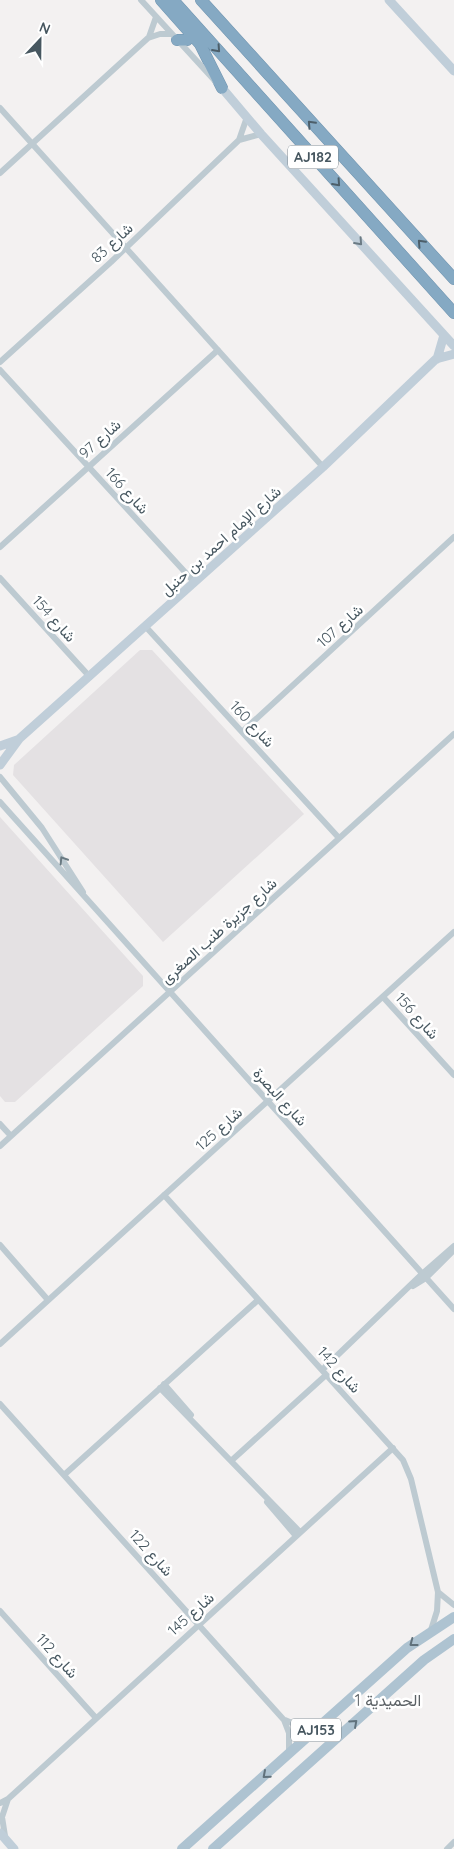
<svg xmlns="http://www.w3.org/2000/svg" width="454" height="1849" viewBox="0 0 454 1849" font-family="Quicksand,Vazirmatn,sans-serif">
<rect width="100%" height="100%" fill="#f3f1f1"/>
<!-- education -->
<path fill="#e4e1e3" d="M140,650H152L304,814L163,942L13,775L14,765Z
M0,817L143,976V986L15,1102H5L0,1096Z"/>
<g fill="none" stroke-linecap="round" stroke-linejoin="round">
<defs>
<path id="highway" d="M161,0L200,44L222,88
M173,0L454,313
M201,0L454,279
M177,40H187L191,33"/>
</defs>
<!-- highway casing -->
<use href="#highway" stroke="#7094af" stroke-width="12"/>
<!-- street -->
<path stroke="#bdcad1" stroke-width="6" d="M141,0L216,82
M149,37L156,17
M0,108L323,467
M239,140L247,117
M0,173L148,38L160,34H172
M0,362L111,262L239,140L261,134
M0,370L195,583
M0,547L218,350
M0,578L90,677
M146,627L339,838
M242,732L454,537
M0,777L42,828L83,892
M0,802L454,1309
M383,997L454,1075
M0,1124L11,1136
M0,1146L454,734
M164,1195L403,1460L411,1479L438,1592L437,1611L431,1630
M0,1245L48,1300
M413,1286L426,1278L453,1251
M0,1344L454,932
M322,1370L422,1274L454,1246
M164,1384L191,1415
M160,1388L300,1532
M0,1404L284,1720L289,1733V1752
M231,1461L326,1375
M64,1475L258,1300
M267,1502L296,1536
M438,1592L454,1605
M0,1611L96,1718
M285,1720L304,1728L318,1727
M0,1803L8,1799L393,1448
M5,1836L2,1817L8,1799
M447,1849L454,1842"/>
<!-- secondary -->
<path stroke="#c0ced9" stroke-width="9" d="M389,0L454,71
M222,88L261,134L454,346
M437,359L444,335
M0,746L17,740
M0,765L19,739L323,467L436,359L454,354
M0,1833L14,1849"/>
<!-- primary -->
<path stroke="#aec3d1" stroke-width="10" d="M182,1849L407,1648L454,1617
M213,1849L424,1660L454,1639"/>
<!-- highway -->
<use href="#highway" stroke="#85a9c3" stroke-width="11"/>
</g>
<!-- one-way arrows -->
<defs><path id="oneway-chevron" d="M-2-3.5L2.5 0L-2 3.5" fill="none" stroke-width="1.6" stroke-linecap="round" stroke-linejoin="round" transform="scale(1.25)"/></defs>
<g stroke="#4d5f6a">
<use href="#oneway-chevron" transform="translate(217 49) rotate(48)"/>
<use href="#oneway-chevron" transform="translate(311 124) rotate(-133)"/>
<use href="#oneway-chevron" transform="translate(337 183) rotate(48)"/>
<use href="#oneway-chevron" transform="translate(421 243) rotate(-133)"/>
</g>
<use stroke="#6b7b84" href="#oneway-chevron" transform="translate(359 242) rotate(48)"/>
<use stroke="#6a7a82" href="#oneway-chevron" transform="translate(63 860) rotate(-122)"/>
<g stroke="#61727c">
<use href="#oneway-chevron" transform="translate(413 1643) rotate(143)"/>
<use href="#oneway-chevron" transform="translate(354 1723) rotate(-42)"/>
<use href="#oneway-chevron" transform="translate(266 1775) rotate(139)"/>
</g>
<g text-anchor="middle" stroke-width="5" stroke-linejoin="round" paint-order="stroke">
<!-- shield labels -->
<g fill="#fff" stroke="#7e8990" stroke-width="1">
<rect x="288" y="145.5" width="50" height="23" rx="4"/>
<rect x="291" y="1718.5" width="50" height="23" rx="4"/>
</g>
<g font-size="14" font-weight="bold" fill="#475760">
<text x="313" y="162">AJ182</text>
<text x="316" y="1735">AJ153</text>
</g>
<!-- street labels -->
<g font-size="15" fill="#475760" stroke="#fff">
<text transform="translate(112 243) rotate(-43)" y="5">شارع 83</text>
<text transform="translate(100 439) rotate(-42)" y="5">شارع 97</text>
<text transform="translate(127 491) rotate(48)" y="5">شارع 166</text>
<text transform="translate(221 541) rotate(-42)" y="5">شارع الإمام احمد بن حنبل</text>
<text transform="translate(54 619) rotate(48)" y="5">شارع 154</text>
<text transform="translate(340 626) rotate(-42)" y="5">شارع 107</text>
<text transform="translate(252 724) rotate(47)" y="5">شارع 160</text>
<text transform="translate(219 931) rotate(-42)" y="5">شارع جزيرة طنب الصغرى</text>
<text transform="translate(417 1016) rotate(48)" y="5">شارع 156</text>
<text transform="translate(280 1097) rotate(48)" y="5">شارع البصرة</text>
<text transform="translate(219 1129) rotate(-42)" y="5">شارع 125</text>
<text transform="translate(339 1370) rotate(48)" y="5">شارع 142</text>
<text transform="translate(151 1553) rotate(48)" y="5">شارع 122</text>
<text transform="translate(191 1614) rotate(-42)" y="5">شارع 145</text>
<text transform="translate(57 1656) rotate(48)" y="5">شارع 112</text>
</g>
<!-- neighbourhood labels -->
<g font-size="16" fill="#5c6266" stroke="#fff">
<text x="388" y="1706">الحميدية 1</text>
</g>
</g>
<!-- north arrow -->
<g transform="translate(40 40) rotate(22)" stroke="#ffffff" stroke-width="4" paint-order="stroke">
<path d="M0-4L9 19L0 12L-9 19Z" fill="#475760"/>
<text y="-8" font-size="14" font-weight="bold" text-anchor="middle" fill="#475760">N</text>
</g>
</svg>
